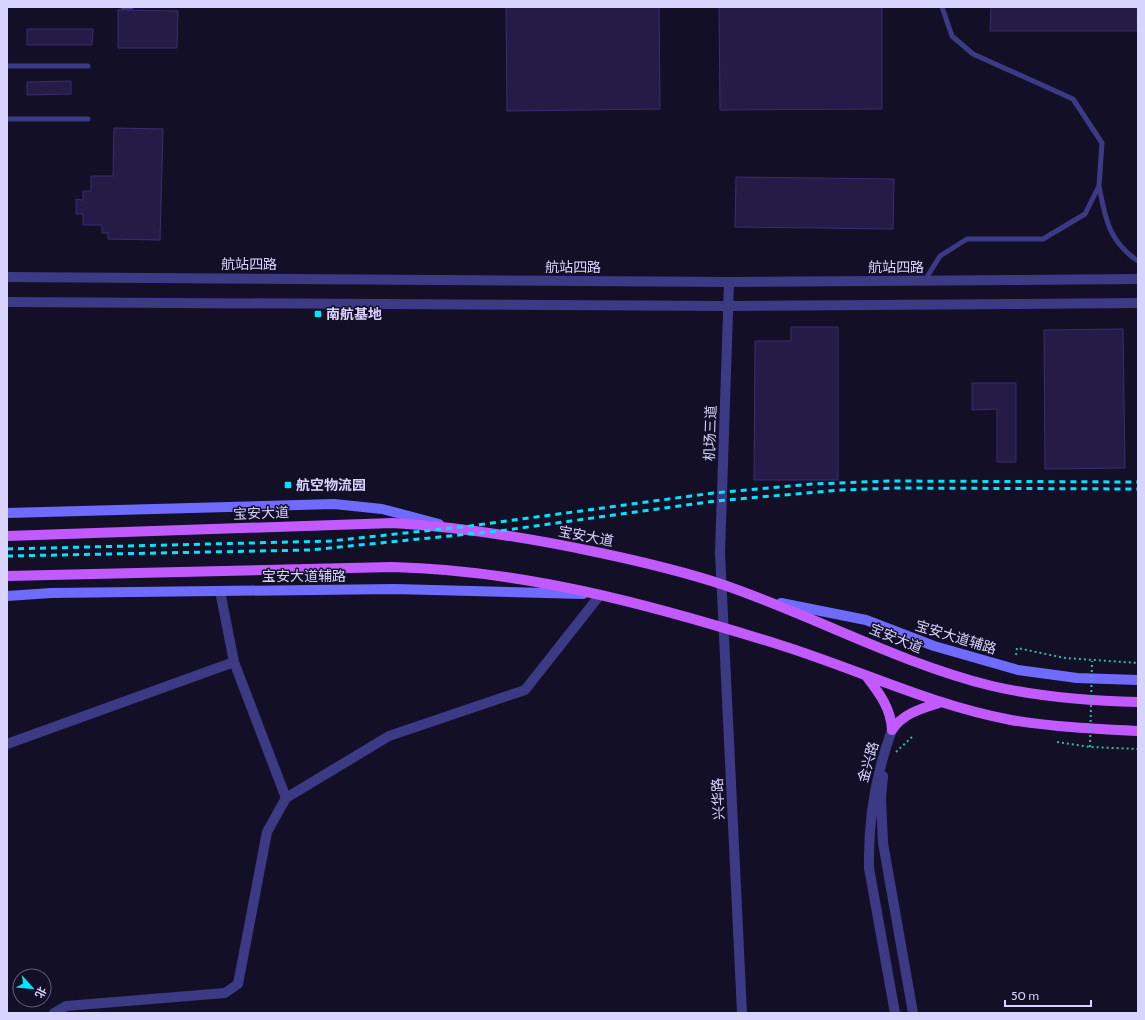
<svg xmlns="http://www.w3.org/2000/svg" width="1145" height="1020" viewBox="0 0 1145 1020" font-family="Cabin,'Noto Sans SC',sans-serif">
<rect width="100%" height="100%" fill="#130f26"/>
<!-- building -->
<path fill="#241b47" stroke="#3b2d73" d="M506,7H659L660,109L507,111Z
M719,7H882V109L720,110Z
M991,7H1138V31H990Z
M118,10L178,11L177,48H118Z
M27,29H93L92,45H27Z
M71,81V94L27,95V82Z
M114,128L163,129L160,240L108,239V233H102V225H83V214H76V199L83,200V191H91V176H113Z
M736,177L894,179L893,229L735,227Z
M791,327H838V480H754L755,341H791Z
M1123,329L1125,468L1045,469L1044,330Z
M972,383H1016V462H997V409L972,410Z"/>
<g fill="none" stroke-linecap="round" stroke-linejoin="round">
<!-- path -->
<path stroke="#2fb8b0" stroke-width="2" stroke-dasharray="2 3" stroke-linecap="butt" d="M1016,655L1017,648L1065,658L1138,663
M1057,742L1090,747L1138,749
M896,752L912,737"/>
<!-- service -->
<path stroke="#3d3a85" stroke-width="5" d="M123,7H131
M942,7L952,36L973,54L1073,99L1102,143L1099,186
M7,66H88
M7,119H88
M925,280L940,256L967,239H1043L1085,214L1099,186C1105,218 1109,242 1138,261"/>
<!-- minor -->
<path stroke="#3d3a85" stroke-width="10" d="M220,591L234,662L286,798
M892,730C875,776 868,820 869,868L895,1013
M7,744L234,662
M883,776L881,798L883,843L913,1013
M54,1013L66,1006L225,993L238,984L267,832L286,798L389,736L525,690L600,595"/>
<!-- tertiary -->
<path stroke="#3d3a85" stroke-width="10" d="M7,277L729,282L1138,279
M729,282L720,553L742,1013
M7,302L728,306L1138,303"/>
<!-- secondary -->
<path stroke="#6f6bff" stroke-width="10" d="M7,513L334,504L382,509L439,524
M7,596L51,593L394,589L583,594
M781,603L866,620L934,646L1018,670L1077,678L1138,680"/>
<!-- primary -->
<path stroke="#c25bff" stroke-width="10" d="M7,536L393,523C462,527 529,538 596,552C639,561 682,571 724,585C814,616 899,663 992,686C1040,697 1089,701 1138,702
M7,576L392,567C524,570 652,605 777,644C855,668 930,705 1011,720C1053,727 1096,729 1138,731
M867,677C880,694 891,709 892,730
M892,730C903,713 923,708 942,702"/>
<!-- rail -->
<path stroke="#00e5ff" stroke-width="3" stroke-dasharray="6 5" stroke-linecap="butt" d="M7,549L331,541L470,526L713,493L813,484L889,481L1138,482
M7,556L310,550L499,531L715,501L841,490L896,488L1138,489"/>
<!-- path-bridge -->
<path stroke="#2fb8b0" stroke-width="2" stroke-dasharray="2 3" stroke-linecap="butt" d="M1090,747L1092,661"/>
</g>
<!-- markers -->
<g fill="#00e5ff" stroke="#130f26" stroke-width="1.5">
<rect x="314" y="310" width="8" height="8" rx="2"/>
<rect x="284" y="481" width="8" height="8" rx="2"/>
</g>
<g text-anchor="middle" stroke-width="3" stroke-linejoin="round" paint-order="stroke">
<!-- street labels -->
<g font-size="14" fill="#d9d4ff" stroke="#130f26">
<text x="249" y="269">航站四路</text>
<text x="573" y="272">航站四路</text>
<text x="896" y="272">航站四路</text>
<text transform="translate(710 433) rotate(-88)" y="5">机场三道</text>
<text transform="translate(261 513) rotate(-2)" y="5">宝安大道</text>
<text transform="translate(586 536) rotate(11)" y="5">宝安大道</text>
<text x="304" y="581">宝安大道辅路</text>
<text transform="translate(956 637) rotate(17)" y="5">宝安大道辅路</text>
<text transform="translate(896 638) rotate(22)" y="5">宝安大道</text>
<text transform="translate(868 762) rotate(-74)" y="5">金兴路</text>
<text transform="translate(718 799) rotate(-93)" y="5">兴华路</text>
</g>
<!-- poi labels -->
<g font-size="14" font-weight="bold" fill="#d9d4ff" stroke="#130f26" text-anchor="start">
<text x="326" y="319">南航基地</text>
<text x="296" y="490">航空物流园</text>
</g>
</g>
<!-- border -->
<rect width="1145" height="1020" fill="none" stroke="#d9d4ff" stroke-width="16"/>
<!-- north arrow -->
<g transform="translate(32 988) rotate(117)"><circle r="19" fill="#130f26" stroke="#625e7d"/>
<path d="M0-3L7 15L0 10L-7 15Z" fill="#00e5ff"/>
<text y="-6" font-size="11" font-weight="bold" text-anchor="middle" fill="#d9d4ff">北</text>
</g>
<!-- scale -->
<path d="M1005 1000v6h86v-6" fill="none" stroke="#d9d4ff" stroke-width="2"/>
<text x="1011" y="1000" font-size="12" fill="#d9d4ff" stroke="#130f26" stroke-width="3" paint-order="stroke">50 m</text>
</svg>
